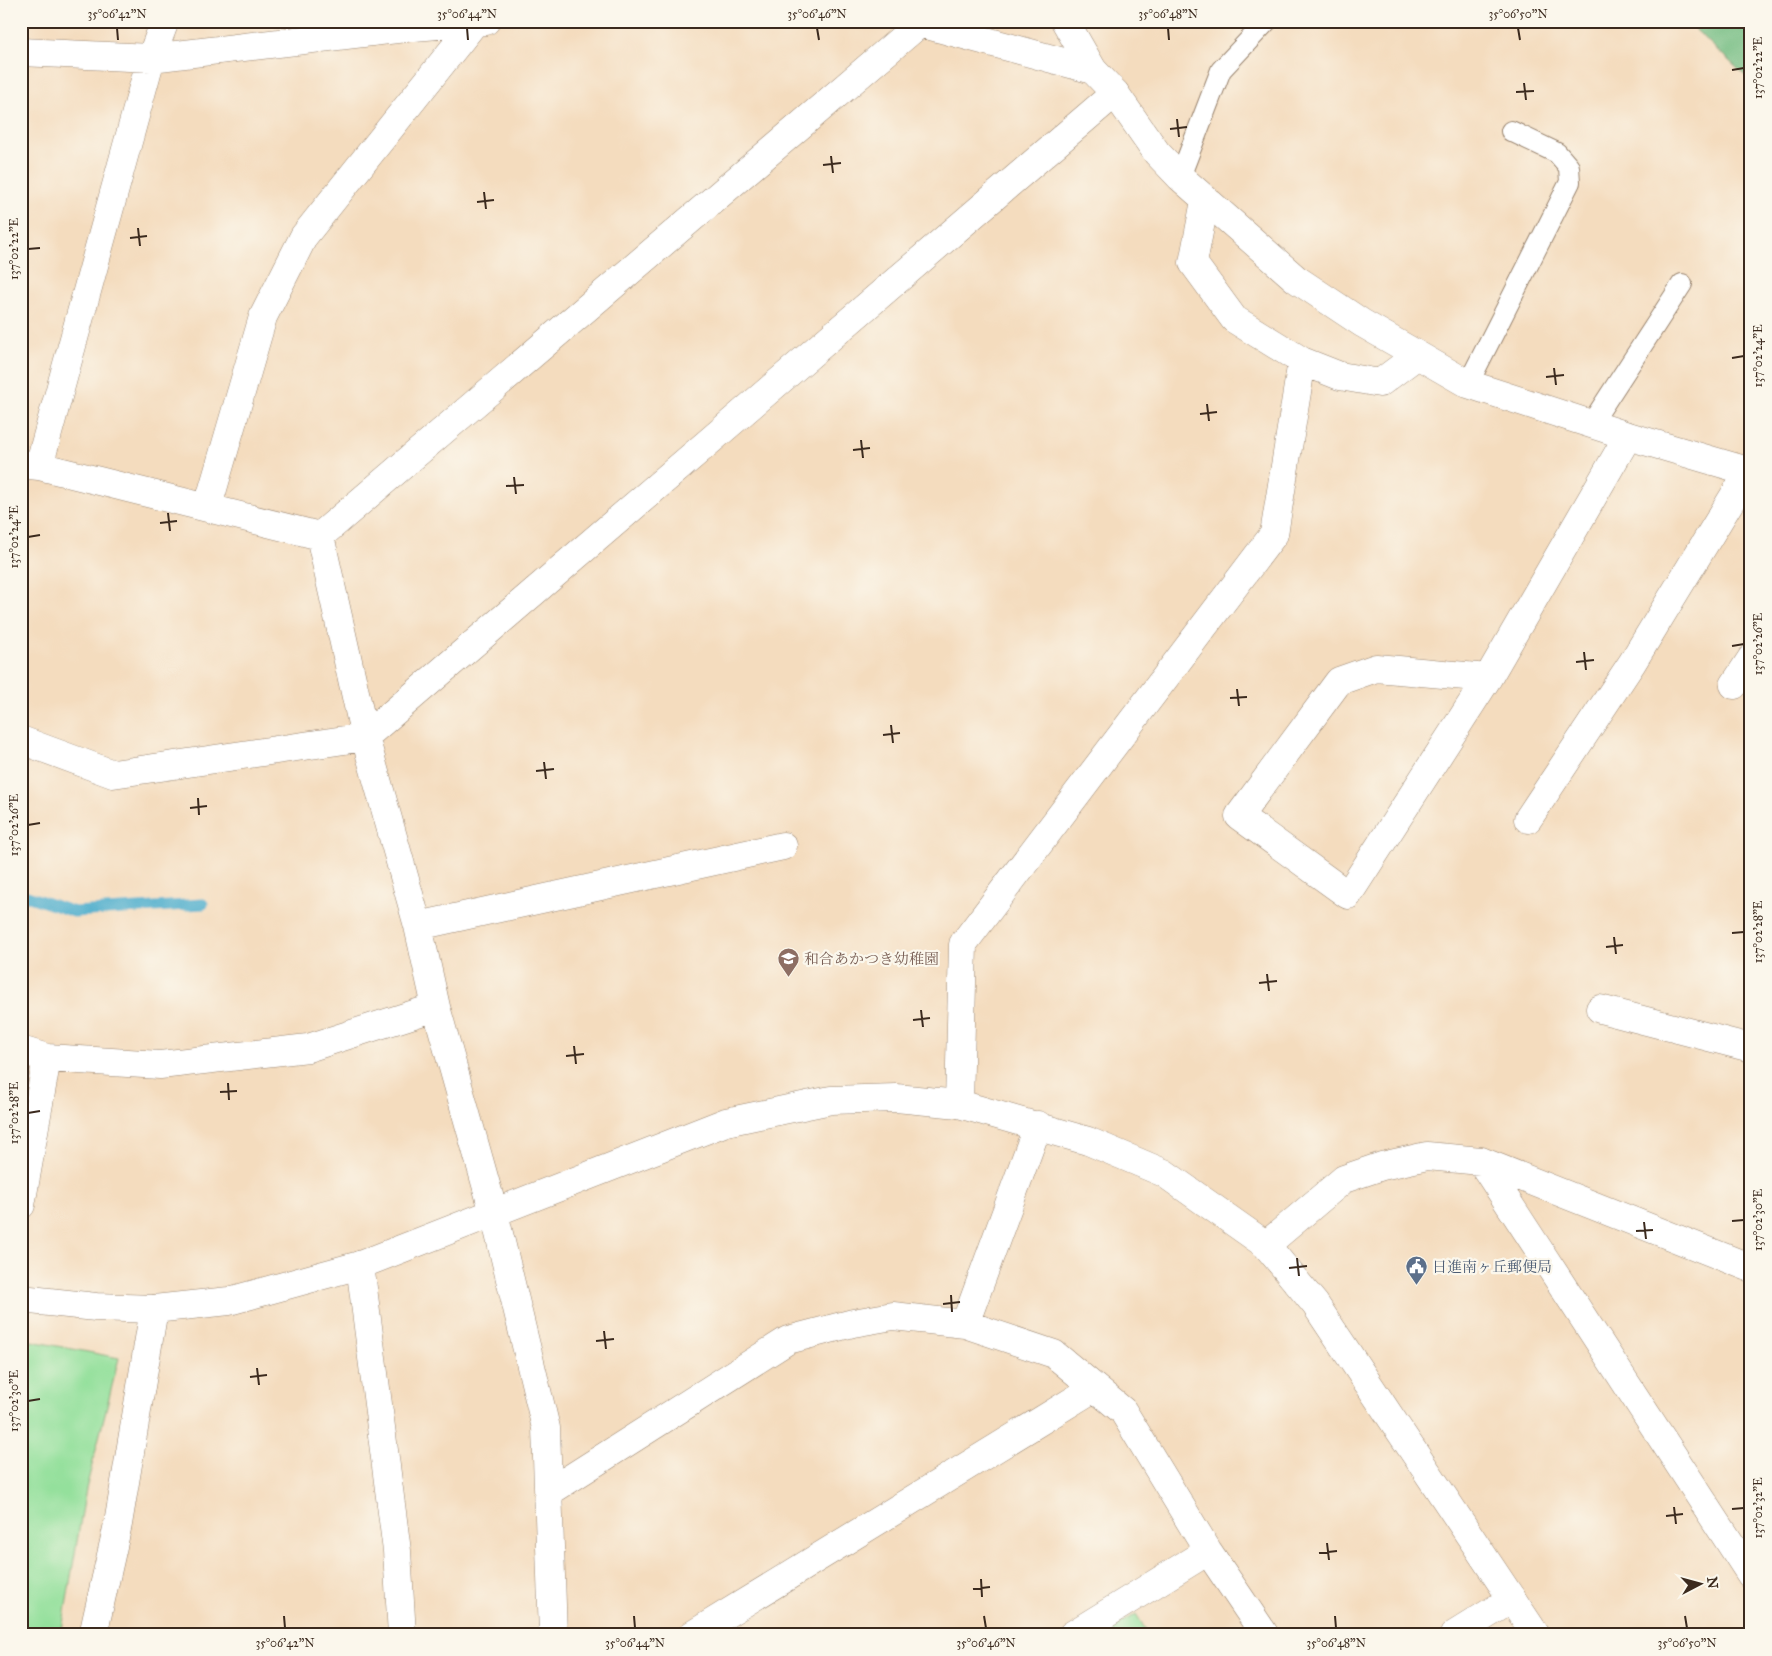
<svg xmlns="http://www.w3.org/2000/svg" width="1772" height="1656" viewBox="0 0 1772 1656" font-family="'IM FELL Great Primer','Noto Serif JP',serif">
<rect width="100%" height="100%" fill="#fbf7ec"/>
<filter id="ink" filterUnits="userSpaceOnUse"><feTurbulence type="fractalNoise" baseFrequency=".02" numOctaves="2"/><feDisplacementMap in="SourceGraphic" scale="10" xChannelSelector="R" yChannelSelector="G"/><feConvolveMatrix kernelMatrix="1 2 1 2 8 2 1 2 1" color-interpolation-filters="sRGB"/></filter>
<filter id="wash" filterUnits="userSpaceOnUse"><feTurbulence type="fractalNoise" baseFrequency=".0096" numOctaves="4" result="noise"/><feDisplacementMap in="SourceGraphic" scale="20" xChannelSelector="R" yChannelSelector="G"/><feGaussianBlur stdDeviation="1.12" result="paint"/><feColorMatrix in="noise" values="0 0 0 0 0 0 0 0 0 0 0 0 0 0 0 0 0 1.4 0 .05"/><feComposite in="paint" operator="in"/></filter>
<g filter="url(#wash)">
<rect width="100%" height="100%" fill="#f4dcbe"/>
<!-- green -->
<path fill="#94e09c" stroke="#68855d" d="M21,1339L119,1358L86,1489L61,1635H21Z
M1136,1614L1149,1635H1102Z"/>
<!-- forest -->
<path fill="#77be84" stroke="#597451" d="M1686,21H1751V81Z"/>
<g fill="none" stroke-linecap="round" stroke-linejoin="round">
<!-- stream -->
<path stroke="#4dadcc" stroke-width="11" d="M21,894L74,912L203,904"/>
</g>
</g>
<g filter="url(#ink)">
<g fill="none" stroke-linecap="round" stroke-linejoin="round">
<defs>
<path id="service" d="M1180,177L1221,70L1267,21
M1468,384L1570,182L1569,167L1557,153L1511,131
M1591,424L1682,284"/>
<path id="minor" d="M912,21L1093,70
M21,52L151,58L414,27L486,21
M1205,201L1193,263L1234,319L1302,361L1340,376L1380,383L1416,356
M21,464L39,466L320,536
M39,466L151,58L165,21
M208,506L263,317L304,236L475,22
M320,536L365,737L418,926L436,1007L494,1213L546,1428L553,1635
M320,536L919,24
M1488,678L1376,668L1339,681L1239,816L1348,895L1488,678L1628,436
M1734,685L1751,659
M21,740L113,774L365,737L1115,93
M1528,819L1632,663L1749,471
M418,926L783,846
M1600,1009L1751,1048
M21,1050L47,1058L160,1065L308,1048L436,1007
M959,1104L963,944L1274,534L1302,361
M1481,1161L1751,1575
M21,1205L47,1058
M1266,1245L1344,1179L1382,1166L1427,1156L1481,1161L1751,1268
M360,1265L397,1551L402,1635
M965,1324L1038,1125
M549,1492L788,1340L853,1323L893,1316L965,1324L1054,1354L1123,1411L1208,1551L1265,1635
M93,1635L118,1524L154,1309
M692,1635L1094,1388
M1072,1635L1208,1551
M1454,1635L1512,1599"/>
<path id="tertiary" d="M1065,21L1093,70L1115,93L1157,153L1180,177L1296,279L1362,323L1468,384L1628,436L1751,472
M21,1299L96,1307L154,1309L229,1301L360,1265L726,1122L831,1100L896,1098L959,1104L1088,1141L1164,1173L1266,1245L1315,1304L1536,1635"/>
</defs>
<!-- service casing -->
<use href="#service" stroke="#98836e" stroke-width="22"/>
<!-- minor casing -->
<use href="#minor" stroke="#98836e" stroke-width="29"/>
<!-- tertiary casing -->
<use href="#tertiary" stroke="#98836e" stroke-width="29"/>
<!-- service -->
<use href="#service" stroke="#fff" stroke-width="20"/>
<!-- minor -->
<use href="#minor" stroke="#fff" stroke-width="28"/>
<!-- tertiary -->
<use href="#tertiary" stroke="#fff" stroke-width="28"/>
</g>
</g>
<!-- ticks -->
<path fill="none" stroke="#3b2a1e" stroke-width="2" d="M117,28L118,40M467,28L468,40M817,28L819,40M1168,28L1169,40M1518,28L1520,40M1732,70L1744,68M1524,83L1526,100M1516,92L1534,91M1177,119L1179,137M1170,129L1187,127M831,156L833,173M823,165L841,163M484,192L486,209M477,202L494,200M138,228L140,246M130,238L147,236M28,249L40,248M1732,358L1744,356M1554,368L1556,385M1546,377L1564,375M1207,404L1209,421M1200,414L1217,412M861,440L863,458M853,450L870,448M514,477L516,494M506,486L524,485M168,513L170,531M160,523L177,521M28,537L40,535M1732,646L1744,644M1584,652L1586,670M1576,662L1594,660M1237,689L1239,706M1230,698L1247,697M891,725L893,743M883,735L900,733M544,762L546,779M536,771L554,769M198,798L199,815M190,808L207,806M28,825L40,823M1732,933L1744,932M1614,937L1616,954M1606,947L1623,945M1267,974L1269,991M1259,983L1277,981M921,1010L923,1027M913,1020L930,1018M574,1046L576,1064M566,1056L584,1054M228,1083L229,1100M220,1092L237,1091M28,1113L40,1111M1732,1221L1744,1220M1644,1222L1646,1239M1636,1231L1653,1230M1297,1258L1299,1276M1289,1268L1307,1266M951,1295L952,1312M943,1304L960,1302M604,1331L606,1349M596,1341L614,1339M257,1368L259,1385M250,1377L267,1375M28,1401L40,1399M1674,1507L1676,1524M1732,1509L1744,1508M1666,1516L1683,1514M1327,1543L1329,1560M1319,1553L1337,1551M981,1579L982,1597M973,1589L990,1587M284,1616L285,1628M634,1616L635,1628M984,1616L986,1628M1335,1616L1336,1628M1685,1616L1687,1628"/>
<!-- icons -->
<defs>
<symbol id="school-pin" viewBox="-11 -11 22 30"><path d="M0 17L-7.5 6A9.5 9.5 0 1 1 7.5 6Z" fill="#8d6e63" stroke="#fbf7ec"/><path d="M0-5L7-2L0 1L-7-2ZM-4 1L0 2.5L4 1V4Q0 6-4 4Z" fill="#fff"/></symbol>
<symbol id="civic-pin" viewBox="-11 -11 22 30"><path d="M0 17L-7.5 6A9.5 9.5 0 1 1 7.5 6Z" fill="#5c6f8a" stroke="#fbf7ec"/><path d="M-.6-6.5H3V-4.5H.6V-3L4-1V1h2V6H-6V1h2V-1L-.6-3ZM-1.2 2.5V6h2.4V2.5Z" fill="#fff"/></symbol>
</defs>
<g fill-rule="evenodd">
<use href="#school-pin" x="776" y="946" width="25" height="34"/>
<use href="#civic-pin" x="1404" y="1254" width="25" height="34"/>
</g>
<g text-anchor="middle" stroke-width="4.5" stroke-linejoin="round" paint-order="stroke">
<!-- education labels -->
<g font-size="15" fill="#785e54" stroke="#fbf7ec" text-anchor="start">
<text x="804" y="964">和合あかつき幼稚園</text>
</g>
<!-- service labels -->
<g font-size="15" fill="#4e5e75" stroke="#fbf7ec" text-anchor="start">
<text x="1432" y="1272">日進南ヶ丘郵便局</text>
</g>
</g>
<!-- margin -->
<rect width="1772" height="1656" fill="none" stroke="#fbf7ec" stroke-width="55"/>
<!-- north arrow -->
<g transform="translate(1700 1584) rotate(84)" stroke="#fbf7ec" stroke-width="4" paint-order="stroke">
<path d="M0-4L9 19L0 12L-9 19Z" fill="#3b2a1e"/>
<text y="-8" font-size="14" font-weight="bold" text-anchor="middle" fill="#3b2a1e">N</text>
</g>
<rect x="28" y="28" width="1716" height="1600" fill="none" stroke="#3b2a1e" stroke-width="2"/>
<g font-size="12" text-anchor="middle" fill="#3b2a1e">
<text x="117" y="18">35°06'42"N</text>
<text x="467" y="18">35°06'44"N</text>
<text x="817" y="18">35°06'46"N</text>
<text x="1168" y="18">35°06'48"N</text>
<text x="1518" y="18">35°06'50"N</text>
<text transform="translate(1758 68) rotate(-90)" y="4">137°02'22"E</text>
<text transform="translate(14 249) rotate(-90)" y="4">137°02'22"E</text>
<text transform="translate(1758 356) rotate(-90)" y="4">137°02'24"E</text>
<text transform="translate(14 537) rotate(-90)" y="4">137°02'24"E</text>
<text transform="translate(1758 644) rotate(-90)" y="4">137°02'26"E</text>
<text transform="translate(14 825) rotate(-90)" y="4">137°02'26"E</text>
<text transform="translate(1758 932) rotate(-90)" y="4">137°02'28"E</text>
<text transform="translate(14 1113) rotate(-90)" y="4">137°02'28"E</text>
<text transform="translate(1758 1220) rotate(-90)" y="4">137°02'30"E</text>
<text transform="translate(14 1401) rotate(-90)" y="4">137°02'30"E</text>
<text transform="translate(1758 1508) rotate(-90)" y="4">137°02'32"E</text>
<text x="285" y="1647">35°06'42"N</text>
<text x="635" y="1647">35°06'44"N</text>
<text x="986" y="1647">35°06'46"N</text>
<text x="1336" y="1647">35°06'48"N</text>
<text x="1687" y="1647">35°06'50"N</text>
</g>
</svg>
